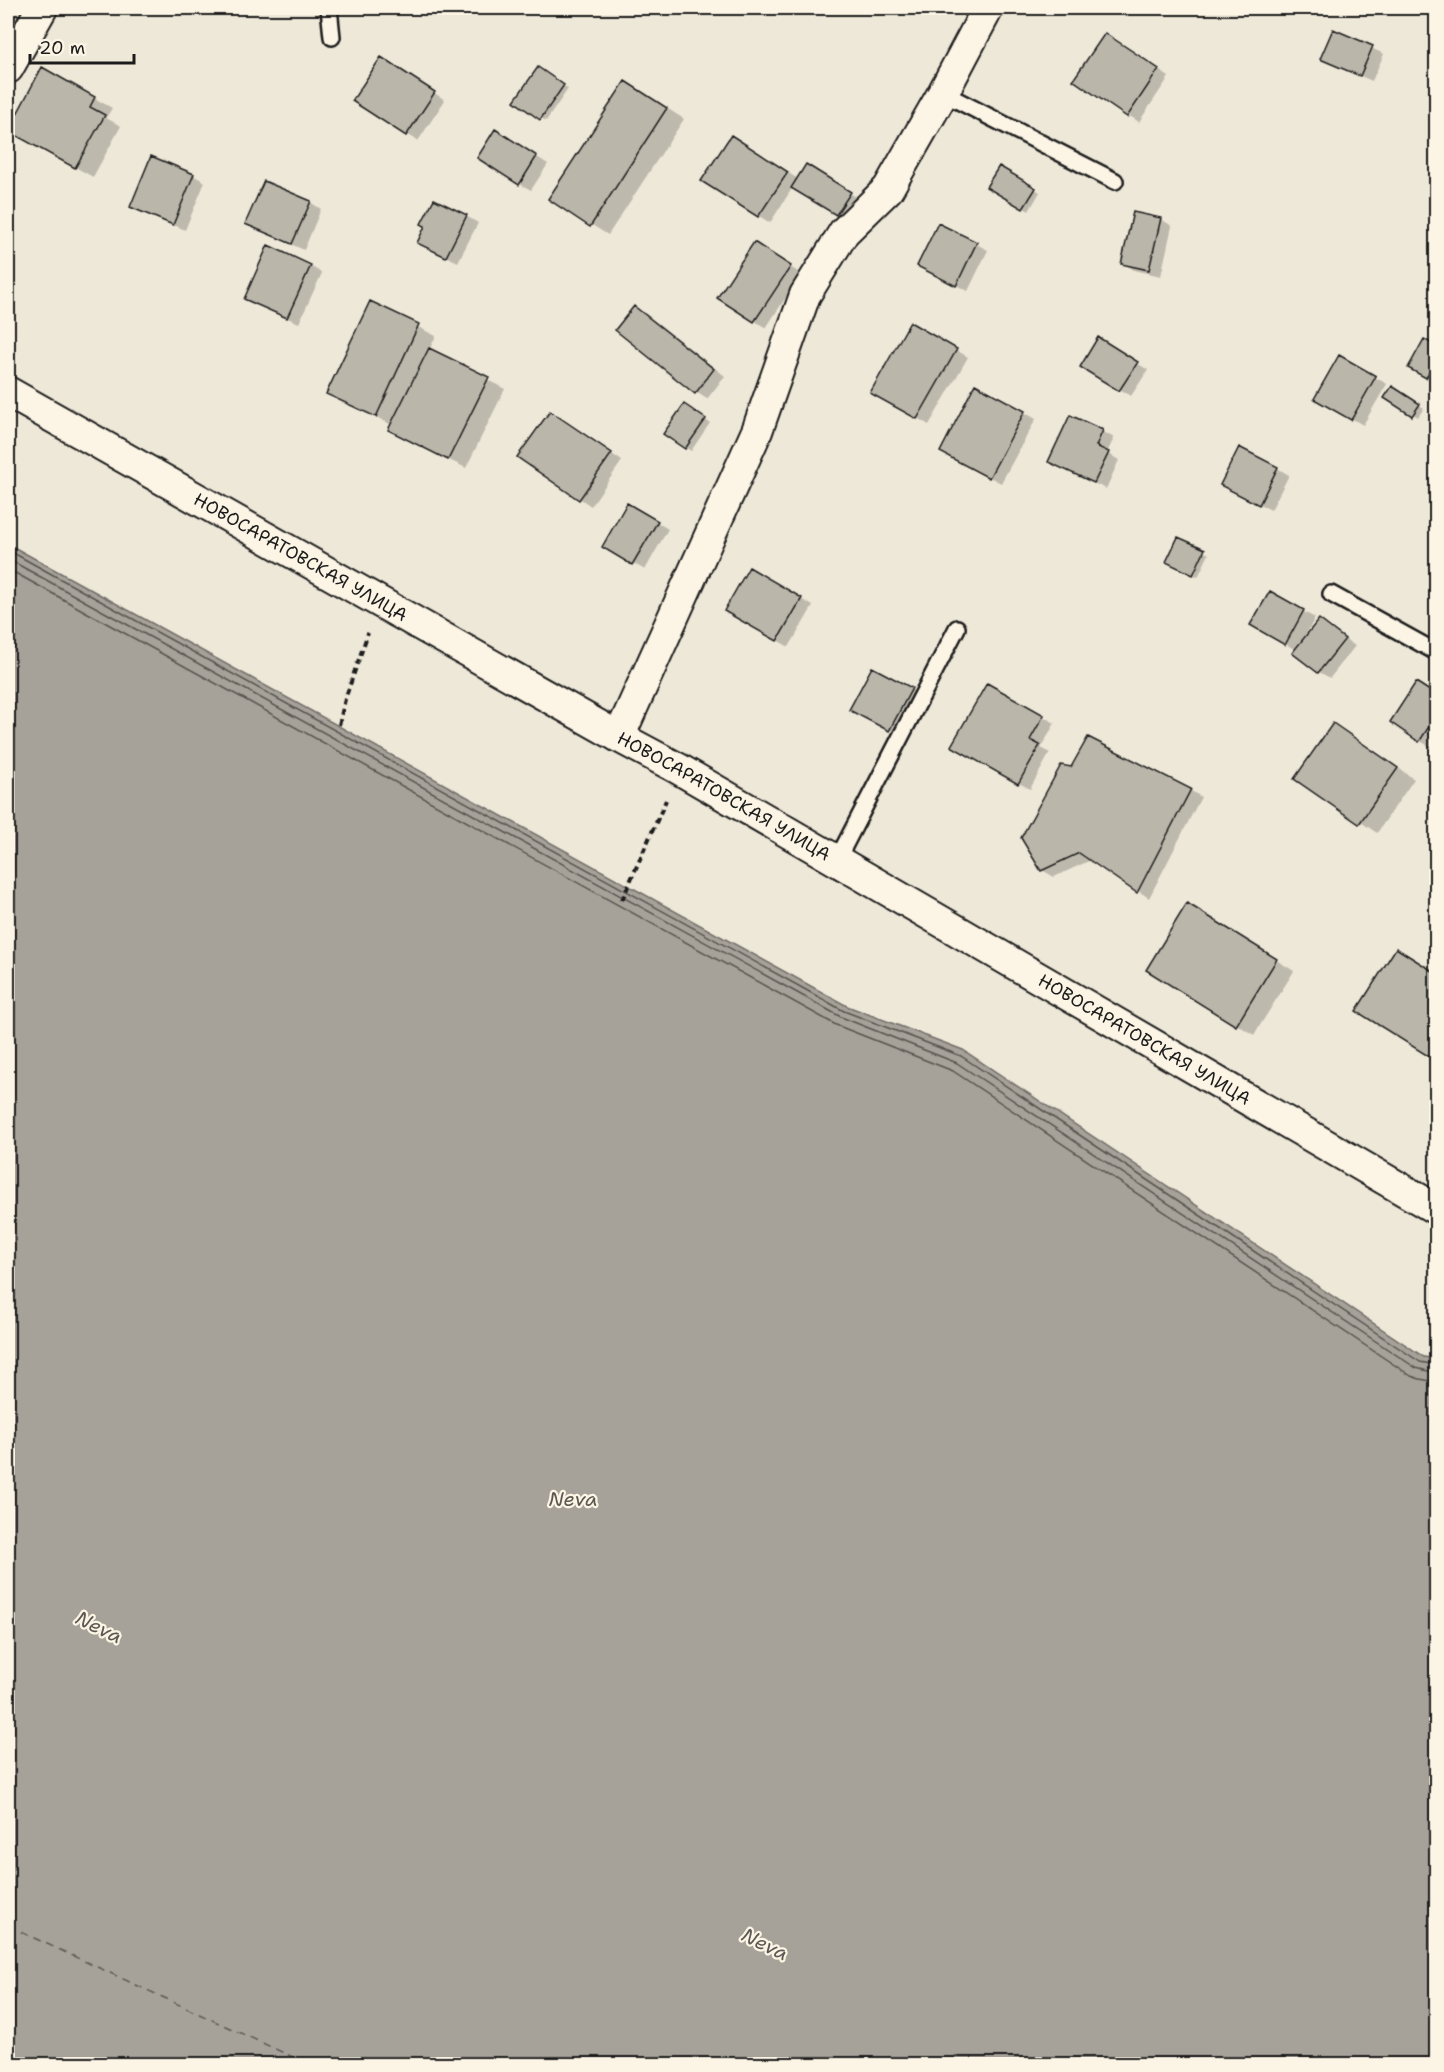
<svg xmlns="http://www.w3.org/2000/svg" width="1444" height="2072" viewBox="0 0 1444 2072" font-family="'Shantell Sans',sans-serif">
<rect width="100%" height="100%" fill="#eee8d9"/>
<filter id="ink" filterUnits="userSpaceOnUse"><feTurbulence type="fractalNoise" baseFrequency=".0167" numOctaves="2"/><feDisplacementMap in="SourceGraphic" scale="12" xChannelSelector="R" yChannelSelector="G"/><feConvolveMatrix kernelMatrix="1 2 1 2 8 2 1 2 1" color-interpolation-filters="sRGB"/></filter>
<g filter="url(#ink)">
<!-- water -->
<path fill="#a7a299" stroke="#6f6c67" stroke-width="1.5" d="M8,544L847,1006L963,1050L1424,1357L1436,1359V2064H8Z"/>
<!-- shadow -->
<path fill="#0003" d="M1334,31L1384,54L1372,81L1333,64Z
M1117,42L1169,77L1139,122L1128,115Z
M392,65L445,100L418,141L407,134Z
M42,69L112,108L106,118L121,126L93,177L8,130Z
M544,72L568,89L546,121L541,118Z
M643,93L684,119L608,235L550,199Z
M507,138L548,164L531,190L520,184Z
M743,144L798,179L806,166L861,200L848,220L793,187L770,223L703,180Z
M999,168L1040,192L1029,211L988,187Z
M193,175L205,182L185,230L132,206Z
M310,202L321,209L304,250L246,224Z
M466,216L478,223L458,262L431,249L427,226Z
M1161,219L1172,226L1161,276L1134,270L1123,263Z
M939,225L988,250L968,291L930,272Z
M766,251L801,274L766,328L719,298Z
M310,266L322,273L299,323L257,305Z
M370,303L436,336L429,350L505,389L466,468L407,440L392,425L328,393Z
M635,308L646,314L725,376L707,399L696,392Z
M911,324L968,357L929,425L872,392Z
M1425,342L1436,348V371L1432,379L1410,367Z
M1110,346L1148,370L1131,396L1082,366Z
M1339,357L1387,384L1363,425L1316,398Z
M1392,388L1424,408L1418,417L1386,398Z
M689,409L710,423L691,451L665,434Z
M1024,412L1036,419L1001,483L953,458Z
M562,419L622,461L591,506L519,457Z
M1102,431L1114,438L1107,453L1119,460L1106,489L1061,468Z
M1277,468L1289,475L1271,510L1233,491Z
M628,505L668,529L645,570L604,547Z
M1179,539L1209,554L1198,577L1173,565Z
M750,569L813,606L789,647L726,611Z
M1270,593L1315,618L1305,636L1306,637L1319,621L1355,646L1330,678L1319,672L1296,650L1252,625Z
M987,685L1055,723L1041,748L1050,753L1030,789L953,746Z
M911,689L922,696L901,736L862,716Z
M1428,691L1436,696V739L1431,747L1420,741Z
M1351,735L1414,779L1377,833L1297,779Z
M1190,790L1201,797L1149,898L1091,860L1054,877L1042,870Z
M1204,915L1294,971L1254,1035L1148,970Z
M1413,960L1436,975V1059L1358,1011Z"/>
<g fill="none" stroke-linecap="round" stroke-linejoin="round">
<!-- shore -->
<path stroke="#54524e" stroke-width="1.5" d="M8,550L844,1011L961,1056L1420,1362L1436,1365
M8,559L841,1017L957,1063L1416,1368L1436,1373
M8,569L836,1025L953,1071L1411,1376L1420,1379L1436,1382"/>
<!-- ferry -->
<path stroke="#5b5854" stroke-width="1.5" stroke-dasharray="8 6" stroke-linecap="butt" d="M8,1926L308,2064"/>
</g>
<!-- building -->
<path fill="#bab6aa" stroke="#1c1c1c" stroke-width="1.5" d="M1333,29L1373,46L1360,76L1320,59Z
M1105,33L1159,69L1127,117L1073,80Z
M381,57L435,92L406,136L352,101Z
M42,67L95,97L90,107L105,115L75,168L8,131Z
M538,67L564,85L540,120L514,101Z
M625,81L667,108L590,227L548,199Z
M495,129L537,156L519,185L477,158Z
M731,135L788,172L758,217L701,181Z
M151,156L194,174L173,225L130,207Z
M806,164L851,192L836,215L791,188Z
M999,166L1036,188L1023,209L986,187Z
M264,181L311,201L292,244L245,224Z
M434,199L467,215L446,257L417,243L425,226L421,224Z
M1133,212L1161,218L1149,270L1121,264Z
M938,223L977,242L956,286L917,266Z
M754,242L791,266L754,322L717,298Z
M268,245L311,265L287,318L244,299Z
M370,301L419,324L376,417L326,394Z
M634,306L714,369L695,394L615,330Z
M910,322L957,349L917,419L870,393Z
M1098,337L1138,362L1119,391L1080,367Z
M1424,339L1436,346V359L1426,378L1408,368Z
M429,348L489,377L448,460L388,430Z
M1339,355L1376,376L1351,420L1314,399Z
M975,384L1025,411L989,478L940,452Z
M1392,386L1420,404L1412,416L1384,398Z
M684,404L706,419L685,449L663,434Z
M550,411L612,453L579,500L517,457Z
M1070,415L1103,430L1096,446L1109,452L1094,483L1048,462Z
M1239,447L1278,467L1259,505L1220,485Z
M627,503L658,521L632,565L602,547Z
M1178,537L1205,549L1193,575L1166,562Z
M749,567L802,598L777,641L724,611Z
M1270,591L1304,610L1285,645L1250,625Z
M1319,619L1345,639L1318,673L1292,653Z
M872,667L912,688L889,731L849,710Z
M1416,682L1436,695V716L1419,742L1390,722Z
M987,683L1044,715L1030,740L1040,745L1018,784L951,746Z
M1333,723L1398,768L1359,824L1294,779Z
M1088,737L1191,789L1137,893L1079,853L1041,871L1021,838L1061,765L1071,767Z
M1187,903L1277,959L1236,1026L1146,970Z
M1396,948L1436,973V1061L1356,1011Z"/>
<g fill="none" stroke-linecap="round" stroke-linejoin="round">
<defs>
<path id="service" d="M329,8L332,37
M943,93L1115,181
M1331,594L1436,652
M837,860L957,628"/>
<g id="minor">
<path d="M8,68L42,8"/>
<path id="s1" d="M8,392L619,737L679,769L1436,1209"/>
<path d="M619,737L757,431L805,295L844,232L888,189L943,93L988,8"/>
</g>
</defs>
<!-- service casing -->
<use href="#service" stroke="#1c1c1c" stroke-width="20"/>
<!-- minor casing -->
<use href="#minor" stroke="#1c1c1c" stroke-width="34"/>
<!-- path -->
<path stroke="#1c1c1c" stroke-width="4" stroke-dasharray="6 4.5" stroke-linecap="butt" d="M339,725L345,699L368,633
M622,900L666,800"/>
<!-- service -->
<use href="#service" stroke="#fcf5e5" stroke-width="15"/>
<!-- minor -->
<use href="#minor" stroke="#fcf5e5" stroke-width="30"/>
</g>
</g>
<g text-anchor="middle" stroke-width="4.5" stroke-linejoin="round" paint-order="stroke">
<!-- street labels -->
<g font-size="18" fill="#1c1c1c" stroke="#fcf5e5">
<text dy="6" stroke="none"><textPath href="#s1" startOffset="336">НОВОСАРАТОВСКАЯ УЛИЦА</textPath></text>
<text dy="6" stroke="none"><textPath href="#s1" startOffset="822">НОВОСАРАТОВСКАЯ УЛИЦА</textPath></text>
<text dy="6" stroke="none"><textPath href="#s1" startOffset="1308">НОВОСАРАТОВСКАЯ УЛИЦА</textPath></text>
</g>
<!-- water labels -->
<g font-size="20" font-style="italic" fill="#5b5854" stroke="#fcf5e5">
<text x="573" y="1506">Neva</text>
<text transform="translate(99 1627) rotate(26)" y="7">Neva</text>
<text transform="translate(765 1944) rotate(26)" y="7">Neva</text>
</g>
</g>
<!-- margin -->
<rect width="1444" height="2072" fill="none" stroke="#fcf5e5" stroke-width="30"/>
<rect x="15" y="15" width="1414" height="2042" fill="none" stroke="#1c1c1c" stroke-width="2" filter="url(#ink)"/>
<!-- scale -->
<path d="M30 54v9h104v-9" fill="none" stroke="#1c1c1c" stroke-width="3"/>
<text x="39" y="54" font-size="18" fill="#1c1c1c" stroke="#fcf5e5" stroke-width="4.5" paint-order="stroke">20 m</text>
</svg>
